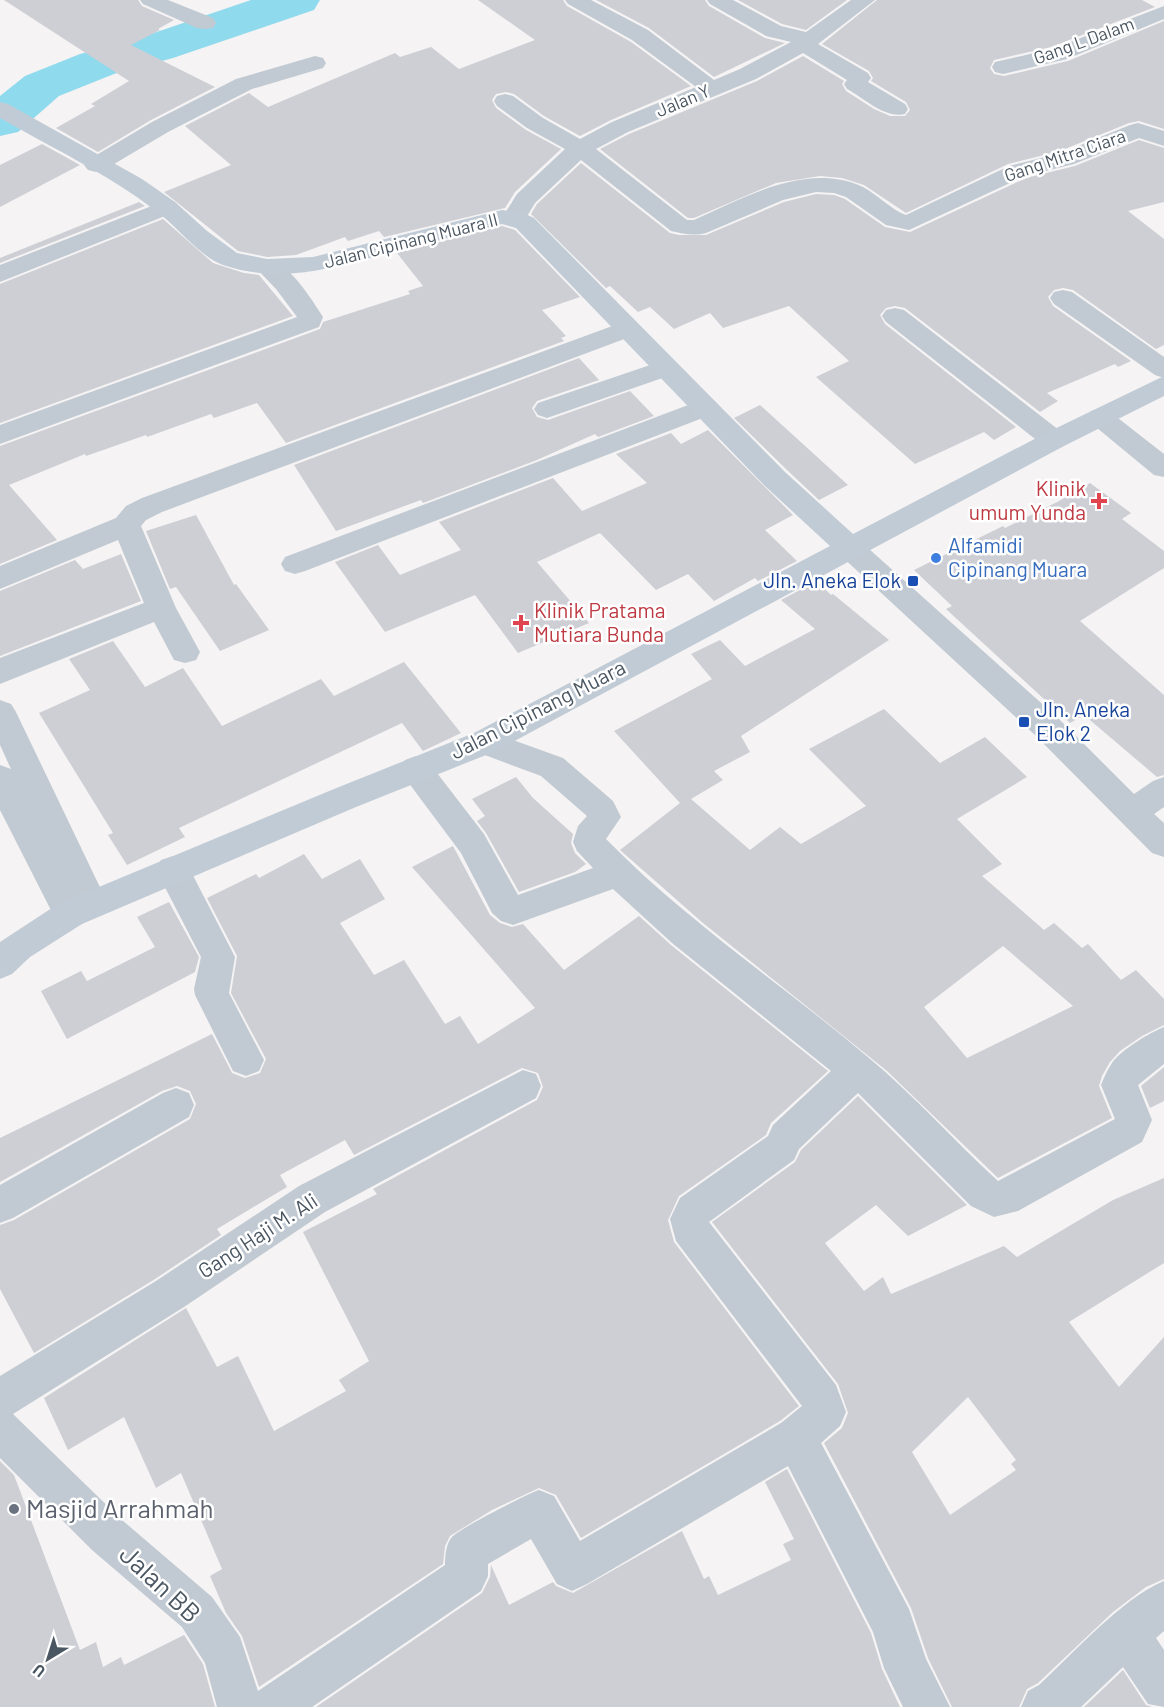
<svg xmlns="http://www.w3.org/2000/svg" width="1164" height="1707" viewBox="0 0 1164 1707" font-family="Barlow,sans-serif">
<rect width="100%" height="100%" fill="#f5f3f3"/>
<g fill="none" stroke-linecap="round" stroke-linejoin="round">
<!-- river -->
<path fill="#90daee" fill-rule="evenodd" d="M251,0H320L314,10L173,58L114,74L59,96L18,132L0,136V96L25,76L80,54L139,38Z"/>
</g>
<!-- building -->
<path fill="#cdcfd5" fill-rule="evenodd" d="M4,0H138L142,6L174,20L158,29L160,30L131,45L215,87L151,120L98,152L56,128L95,106L91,104L129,81Z
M478,0H563L567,6L631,42L691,86L611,120L580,136L544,116L514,94L506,92L496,94L492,100L496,108L526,130L561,149L515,192L505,208L384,237L379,231L348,241L345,237L296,255L267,257L238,251L164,192L231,165L185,126L249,93L268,107L395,53L400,57L431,47L459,69L535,40Z
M596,0H705L709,6L765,38L785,43L714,77L649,28Z
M738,0H847L806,30L782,24Z
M877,0H1142L1155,7L1051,47L994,60L990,68L994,74L1004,76L1068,61L1164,21V129L1139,121L1129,123L1060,151L1008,164L906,213L864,185L842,178L820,176L776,183L694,218H688L600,149L629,134L757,81L803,56L844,81L842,84L846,91L874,109L890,116H905L910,110L906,102L871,81L873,78L869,71L822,44Z
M1139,140L1164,148V202L1128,211L1164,239V345L1156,349L1073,290L1063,288L1054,290L1048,297L1053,306L1131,361L1118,367L1115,364L1047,393L1058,401L1040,412L905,308L895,306L886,308L880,315L885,324L1016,427L994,440L984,432L915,464L816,377L849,361L789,306L723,328L710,313L674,329L650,307L638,312L610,286L606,288L531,214L537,204L581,163L670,233L679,235H706L784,202L816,194L834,195L845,199L885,227L910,232L1026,178L1075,166Z
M42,144L80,165L0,207V165Z
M139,202L145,206L0,263V258Z
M163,219L213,263L244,273L259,275L293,316L0,423V284Z
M502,226L515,230L580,297L542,310L566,336L561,338L564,341L286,443L257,403L214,418L211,414L147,437L146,435L86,456L85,454L9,485L57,540L0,564V446L320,329L323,322L410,294L408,291L423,286L397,253Z
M579,358L599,380L537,401L532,408L537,417L548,420L630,391L654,416L598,437L595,434L537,460L423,503L421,500L336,531L294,465Z
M760,405L848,485L819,500L787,470L734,418Z
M708,430L793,515L765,530L797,561L758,581L755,578L714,601L688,574L656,590L600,533L537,562L589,623L518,653L475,595L385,632L335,562L378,545L400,575L461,550L439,522L553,478L582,511L647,483L616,454L671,433L681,444Z
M1090,483L1131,513L1122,519L1164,551V568L1080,621L1164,695V775L1157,777L1084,715L1070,723L946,609L952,606L914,570L1003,526L1005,528L1059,501Z
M196,515L234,585L236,584L269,630L220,651L176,587L170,589L146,531Z
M121,554L141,601L0,656V591L75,560L83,569Z
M817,581L831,595L833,594L889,640L741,736L750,752L714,771L723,780L691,799L750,850L780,827L801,844L866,806L809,749L884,709L940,763L985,737L1027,777L957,819L1002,864L982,876L1044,930L1054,923L1082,948L1088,944L1121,980L1136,970L1164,999V1025L1142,1036L1120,1051L1110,1062L1102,1076L1099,1086L1112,1118L998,1178L887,1071L703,923L620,850L680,803L614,731L712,679L691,654L720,640L745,666L815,629L781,600ZM1003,946L1073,1006L967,1058L924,1007Z
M113,641L145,687L183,668L222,726L321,679L334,696L404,662L461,733L423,751L402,723L179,828L185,837L127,865L108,835L113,833L39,713L90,690L69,659Z
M516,777L533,798L573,834L571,843L575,853L586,864L575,872L519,892L486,833L477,821L485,816L472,799Z
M453,846L490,915L500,923L512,927L523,924L564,970L639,916L671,945L828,1071L771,1123L766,1135L679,1196L668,1220L674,1242L799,1406L780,1421L581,1538L556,1495L539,1488L492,1510L450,1536L445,1546L443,1564L259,1687L242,1636L226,1613L210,1576L222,1569L181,1473L156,1488L124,1417L68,1450L44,1398L186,1308L217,1367L238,1356L274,1431L346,1391L339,1380L369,1361L303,1232L377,1194L373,1189L537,1100L543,1087L538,1073L522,1068L354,1155L345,1140L280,1175L287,1187L217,1229L221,1235L155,1279L34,1353L0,1289V1225L14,1220L190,1119L196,1104L190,1091L177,1086L162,1091L0,1182V1138L212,1034L232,1073L245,1078L260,1073L266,1059L231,993L237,956L207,898L256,874L259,878L304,854L322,879L360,859L385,899L340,923L374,975L404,960L445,1024L460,1016L478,1044L535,1008L412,867Z
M169,902L199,957L195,972L67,1039L41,991L81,971L87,981L155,947L137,917Z
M1164,1067V1101L1150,1108L1141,1086Z
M858,1096L967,1205L908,1236L876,1205L825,1243L864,1291L883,1277L891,1294L1004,1246L1017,1257L1113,1200L1164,1178V1263L1069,1322L1119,1387L1164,1337V1579L1146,1587L1113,1612L1038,1683L1027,1689L1019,1707H952L928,1658L911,1608L824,1443L842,1428L848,1413L838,1384L712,1222L795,1162L801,1150ZM968,1397L1016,1460L1011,1464L1016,1470L950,1515L912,1452Z
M0,1461L14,1475L80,1650L96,1642L103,1667L121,1657L124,1665L184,1635L203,1664L215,1707H0Z
M787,1469L871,1633L882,1669L900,1707H316L482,1593L490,1577L491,1565L509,1605L553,1582L556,1586L573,1593L682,1531L704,1579L709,1576L718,1595L791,1560L783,1544L794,1539L765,1482Z
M1123,1670L1146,1705L1152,1707H1084Z"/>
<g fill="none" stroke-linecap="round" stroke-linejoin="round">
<!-- street -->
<path fill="#c1cad2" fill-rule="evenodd" d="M140,0H168L213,18L216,23L213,28L205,29L197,28L143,4Z
M565,0H591L648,30L714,80L740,69L791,42L766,36L710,4L707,0H733L781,26L806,32L851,0H875L818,44L868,73L871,78L868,82L905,104L908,109L905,114C885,119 864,98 847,89L844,84L847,80L803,53L756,79L628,132L596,149L687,220H694C744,198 807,161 863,187C878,195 890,209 906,215L1009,166L1061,153L1130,125L1138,123L1164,131V146L1139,138L1074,164L1025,176L909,230L886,225L846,197L834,193L816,192L783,200L706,233C694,236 683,234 671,231L581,160L535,203L523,223L514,225L505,223L502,218L517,194L565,149L527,128L497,106L494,101L497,96L505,94L513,96L543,118L580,139L612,122L696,87L632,40L568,4Z
M1164,6V19L1067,59L1003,74L995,72L992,67L995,62L1052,49Z
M315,56L323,58L326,63L323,68L252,89L168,132L104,170L96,172L88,170L84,165L88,160L152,122L236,79Z
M167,200L175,202L179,207L175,212L0,282V265Z
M267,259C291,265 310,297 323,317L319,327L0,444V425L297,317L276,289L255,267L258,262Z
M1063,290L1072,292L1164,357V378L1155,375L1054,304L1050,298L1054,292Z
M895,308L904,310L1064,434L1068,440L1064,446L1054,449L1044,446L886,322L882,316L886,310Z
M626,321L635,323L639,329L635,335L162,512L146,520L141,526L176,608L200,652L196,660L185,663L174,660L154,622L0,684V658L144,603L118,540L0,589V566L116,518L126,506L142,498Z
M665,360L674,362L678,368L674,374L547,418L538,415L534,409L538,403Z
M704,399L713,402L717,408L713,414L305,571L295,574L285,571L281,564L285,557Z
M1100,408L1109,411L1164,454V477L1154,475L1091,423L1087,417L1091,411Z
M849,537L859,540L1058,718L1134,794L1153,781L1164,777V807L1154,814L1164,823V857L1152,853L1036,736L839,554L835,547L839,540Z
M0,700L11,704L16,712L108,904L103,914L91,918L86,916L82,924L70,928L58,924L0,810V765L11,769L0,745Z
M485,730L563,758L613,801L621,817L606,839C686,921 782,984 869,1058C915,1096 954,1141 998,1181L1115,1119L1101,1085C1104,1078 1107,1070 1112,1063C1121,1050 1149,1033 1164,1027V1064L1138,1085L1152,1120L1142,1142L1018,1211L994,1217L971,1206L858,1093L799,1149L794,1160L709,1222L836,1385L846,1412L840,1426L821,1443L909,1609L926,1659L950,1707H903L884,1668L873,1632L788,1466L587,1584L572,1591L557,1584L531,1539L488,1564V1576L481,1591L312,1707H217L205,1663L182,1627L92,1550L0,1458V1376L156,1281L299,1186L523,1070L536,1074L541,1086L536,1098L325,1212L184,1307L13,1414L122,1520L212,1597L240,1637L258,1691L445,1565C445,1556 446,1544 452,1537C459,1529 525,1495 539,1490L554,1496L580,1541L781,1423L802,1406L676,1241L670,1219L680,1198L768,1136L773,1125L831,1071L672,943L613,889L513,925L501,921L492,913L461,853L405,778L400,769L405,760L416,756L427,760L484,834L518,895L593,868L577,851L573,842L578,826L587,816L541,776L474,751L469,742L474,733Z
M173,856L185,860L235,957L229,993L264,1060L259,1071L246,1076L233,1071L195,995L194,989L201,957L156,870L161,860Z
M176,1088L189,1093L194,1105L189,1117L13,1218L0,1223V1185L163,1093Z
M1164,1581V1631L1156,1638L1164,1650V1707L1148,1704L1123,1667L1081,1707H1021L1028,1691L1039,1685C1074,1653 1121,1599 1164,1581Z"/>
<!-- secondary -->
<path fill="#c1cbd6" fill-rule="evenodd" d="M0,102L8,104L142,179L175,202L207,231L237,253L267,259L313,257L502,210L523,213L534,218L785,472L853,534L1044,434L1164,376V396L1064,446L496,751L356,807L82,924L30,957L12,974L0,979V942L58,904L334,789L474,733L830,546L765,486L516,228L502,224C465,234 429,243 392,252C335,267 282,285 223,265C200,257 176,225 156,211C108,174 52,148 0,118Z"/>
</g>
<!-- markers -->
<g fill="#e0444e" stroke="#fff" stroke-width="2">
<path d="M1096 492h6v6h6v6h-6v6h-6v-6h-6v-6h6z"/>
<path d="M518 614h6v6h6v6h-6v6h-6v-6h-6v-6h6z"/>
</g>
<circle fill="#3f7fe0" stroke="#fff" stroke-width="2" cx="936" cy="558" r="6"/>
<g fill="#1a4fb4" stroke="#fff" stroke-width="2">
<rect x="907" y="575" width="12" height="12" rx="3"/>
<rect x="1018" y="716" width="12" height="12" rx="3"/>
</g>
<circle fill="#6b7280" stroke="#fff" stroke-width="2" cx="14" cy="1509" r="6"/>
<g text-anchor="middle" stroke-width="5" stroke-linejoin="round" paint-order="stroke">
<!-- far-street labels -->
<g font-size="18" fill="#4a5661" stroke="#fff">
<text transform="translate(1084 41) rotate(-20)" y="6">Gang L Dalam</text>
<text transform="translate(683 101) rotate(-23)" y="6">Jalan Y</text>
<text transform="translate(1065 156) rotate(-19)" y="6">Gang Mitra Ciara</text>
<text transform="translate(411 241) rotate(-14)" y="6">Jalan Cipinang Muara II</text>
</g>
<!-- health labels -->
<g font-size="21" fill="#be3a42" stroke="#fff" text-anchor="end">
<text x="1086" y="496">Klinik<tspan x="1086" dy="24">umum Yunda</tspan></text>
<text x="534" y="618" text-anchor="start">Klinik Pratama<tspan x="534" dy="24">Mutiara Bunda</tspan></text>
</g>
<!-- shop labels -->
<g font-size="21" fill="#366cbe" stroke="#fff" text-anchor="start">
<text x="948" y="553">Alfamidi<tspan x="948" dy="24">Cipinang Muara</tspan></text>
</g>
<!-- transit labels -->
<g font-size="21" fill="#164399" stroke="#fff" text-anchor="end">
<text x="901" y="588">Jln. Aneka Elok</text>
<text x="1036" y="717" text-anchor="start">Jln. Aneka<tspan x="1036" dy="24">Elok 2</tspan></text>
</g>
<!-- street labels -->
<g font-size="21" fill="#4a5661" stroke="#fff">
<text transform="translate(538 710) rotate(-27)" y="7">Jalan Cipinang Muara</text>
<text transform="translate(258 1236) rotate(-33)" y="7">Gang Haji M. Ali</text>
</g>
<!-- near-worship labels -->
<g font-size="26" fill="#5b616d" stroke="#fff" text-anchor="start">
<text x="26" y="1518">Masjid Arrahmah</text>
</g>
<!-- near-street labels -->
<g font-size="26" fill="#4a5661" stroke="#fff">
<text transform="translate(160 1584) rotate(43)" y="9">Jalan BB</text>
</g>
</g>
<!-- north arrow -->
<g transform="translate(48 1659) rotate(218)" stroke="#ffffff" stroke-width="4.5" paint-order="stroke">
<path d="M0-4.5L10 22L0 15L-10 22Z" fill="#4a5661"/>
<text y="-9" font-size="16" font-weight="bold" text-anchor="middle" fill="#4a5661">U</text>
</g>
</svg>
